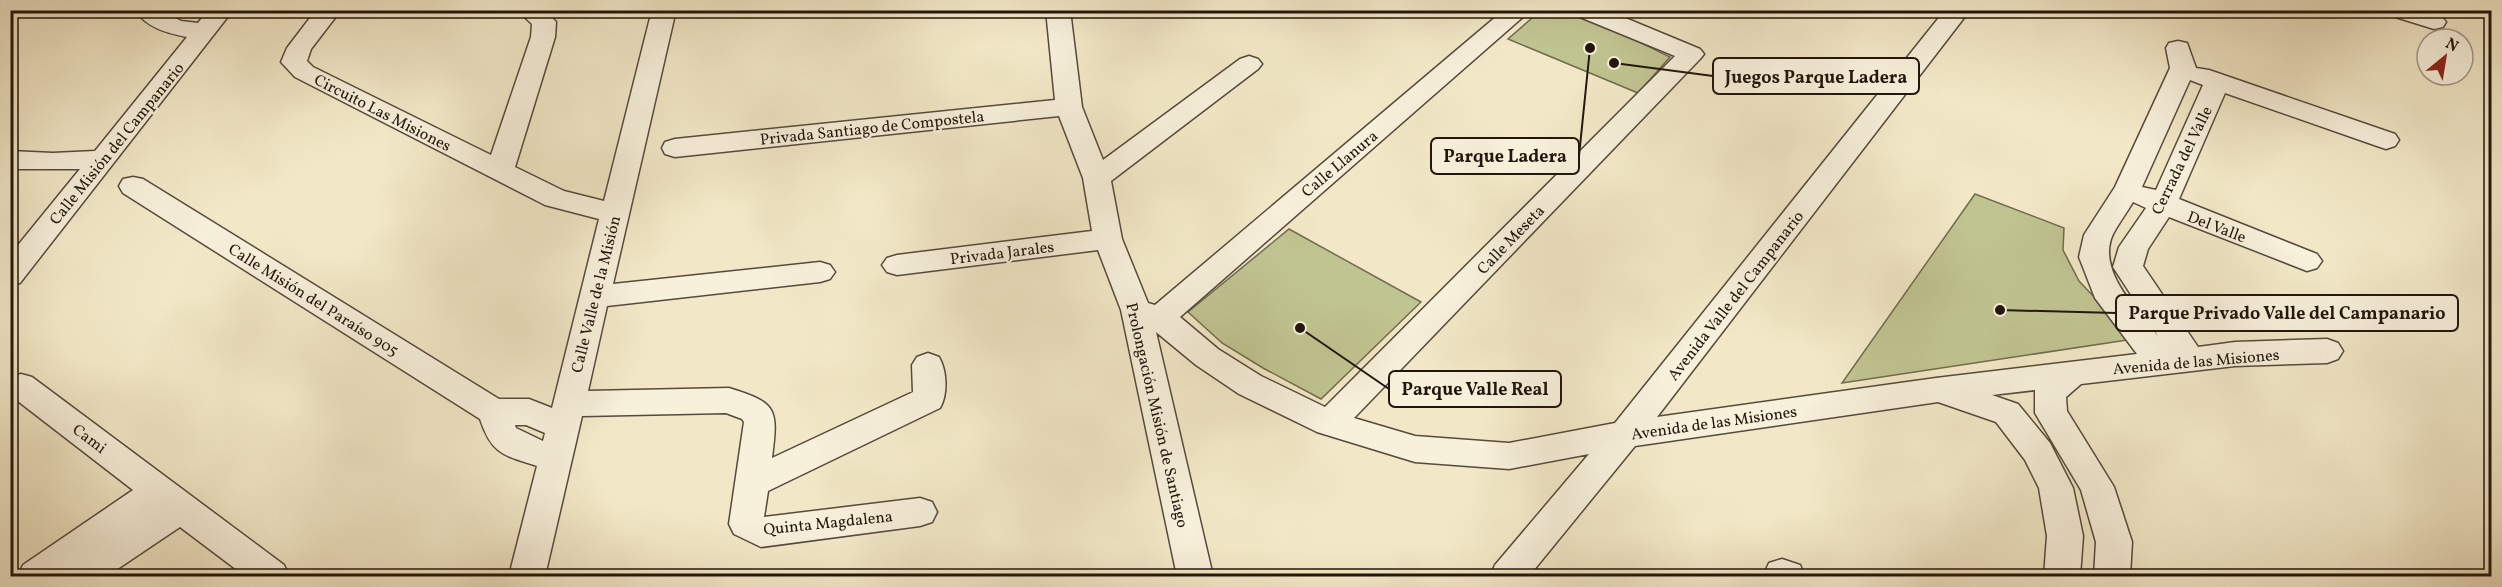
<svg xmlns="http://www.w3.org/2000/svg" width="2502" height="587" viewBox="0 0 2502 587" font-family="Vollkorn,serif">
<rect width="100%" height="100%" fill="#f2e8c7"/>
<filter id="stains"><feTurbulence type="fractalNoise" baseFrequency=".00333" numOctaves="4"/><feColorMatrix values="0 0 0 0 .2 0 0 0 0 .09 0 0 0 0 .02 0 0 0 .5 -.17"/></filter>
<radialGradient id="worn" r=".72"><stop offset=".6" stop-color="#630" stop-opacity="0"/><stop offset="1" stop-color="#630" stop-opacity=".3"/></radialGradient>
<!-- green -->
<path fill="#c0c491" stroke="#706c4f" stroke-width="1.5" d="M1540,11C1585,11 1630,38 1670,57L1638,93L1508,39Z
M1975,194L2064,228L2063,250L2079,281L2134,339L1842,383Z
M1289,229L1421,302L1321,399L1263,368L1222,343L1188,312Z"/>
<g fill="none" stroke-linecap="round" stroke-linejoin="round">
<defs>
<path id="minor" d="M135,10H161L181,21L198,23L208,10H233L20,283L10,286V255L80,169H10V151L53,153L95,151L187,37C167,33 147,28 135,10Z
M316,10H341L311,49L307,61L313,67L491,155L531,37L532,24L517,10H545L556,22L555,37L515,167L564,191L604,201L652,10H676L613,284L820,262L830,265L835,272L830,279L820,282L607,306L588,391L729,388C778,403 778,409 772,458L913,392L912,365L917,357L928,353L939,357C947,371 948,394 940,408L768,491L764,517L920,498L932,502L937,512L932,522L920,526L761,547L734,534L729,524L744,422L742,419L726,413L582,416L545,576H509L537,466C504,455 492,455 480,419L123,193L119,186L123,179L133,177L143,179L499,399H529L552,408L599,219L545,205L295,77L281,62L287,48ZM515,425H526L545,433L543,441L516,428Z
M1046,10H1070L1082,107L1103,160L1240,59L1249,56L1258,59L1262,64L1258,69L1111,181L1122,239L1148,303L1155,305L1504,10H1531L1180,317L1218,349L1261,376L1325,407L1675,56L1575,15L1572,10H1606L1700,49L1704,54L1700,59L1354,418L1415,436L1509,443L1615,423L1945,10H1970L1657,417L1936,378L2137,354L2095,298L2079,257L2084,235L2115,187L2170,68L2166,48L2169,43L2178,41L2187,43L2196,68L2209,70L2395,134L2399,140L2395,146L2386,149L2377,146L2225,93L2179,199L2317,254L2322,261L2317,268L2307,271L2169,217L2148,249L2143,266L2198,347L2235,342L2327,339L2338,343L2343,351L2338,359L2327,363L2235,366L2081,384L2066,397L2067,411L2114,487L2132,542L2130,576H2094L2096,542L2081,490L2035,413V390L1992,395L2018,404L2050,443L2073,488L2083,536L2080,576H2044L2047,536L2039,488L2025,460L1996,422L1938,402L1635,446L1529,576H1490L1495,565L1589,454L1509,469L1415,462L1317,432L1239,394L1196,365L1156,332L1213,576H1177L1121,310L1098,250L897,275L887,272L882,265L887,258L897,255L1092,231L1083,178L1059,116L675,157L665,154L662,148L665,142L675,139L1055,100ZM2190,80L2203,85L2156,190L2142,187ZM2133,202L2146,208L2119,247L2113,267L2158,336C2137,310 2096,270 2113,234C2119,223 2127,212 2133,202Z
M2386,10C2404,10 2435,6 2446,22L2443,27L2434,29L2389,15Z
M21,374L32,377L284,565L289,576H245L180,527L107,576H18L23,565L133,490L10,395V377Z
M1782,559L1800,565L1805,576H1765L1764,574L1769,563Z"/>
</defs>
<!-- minor casing -->
<use href="#minor" stroke="#554a3c" stroke-width="3"/>
<!-- minor -->
<use href="#minor" fill="#f7f0db" fill-rule="evenodd"/>
</g>
<g text-anchor="middle" stroke-width="4.5" stroke-linejoin="round" paint-order="stroke">
<!-- street labels -->
<g font-size="16" fill="#21150d" stroke="#f7f0db">
<text transform="translate(383 112) rotate(27)" y="6">Circuito Las Misiones</text>
<text transform="translate(872 127) rotate(-6)" y="6">Privada Santiago de Compostela</text>
<text transform="translate(116 143) rotate(-51)" y="6">Calle Misión del Campanario</text>
<text transform="translate(2181 160) rotate(-64)" y="6">Cerrada del Valle</text>
<text transform="translate(1339 163) rotate(-40)" y="6">Calle Llanura</text>
<text transform="translate(2217 226) rotate(21)" y="6">Del Valle</text>
<text transform="translate(1510 239) rotate(-46)" y="6">Calle Meseta</text>
<text transform="translate(1002 252) rotate(-7)" y="6">Privada Jarales</text>
<text transform="translate(595 294) rotate(-76)" y="6">Calle Valle de la Misión</text>
<text transform="translate(1735 295) rotate(-52)" y="6">Avenida Valle del Campanario</text>
<text transform="translate(314 299) rotate(32)" y="6">Calle Misión del Paraíso 905</text>
<text transform="translate(2196 361) rotate(-5)" y="6">Avenida de las Misiones</text>
<text transform="translate(1158 415) rotate(77)" y="6">Prolongación Misión de Santiago</text>
<text transform="translate(1714 422) rotate(-8)" y="6">Avenida de las Misiones</text>
<text transform="translate(90 438) rotate(37)" y="6">Cami</text>
<text transform="translate(828 522) rotate(-6)" y="6">Quinta Magdalena</text>
</g>
</g>
<!-- callouts -->
<path fill="none" stroke="#21150d" stroke-width="2" d="M1614 63L1713 76M1590 48L1579 156M2000 310L2116 313M1300 328L1389 389"/>
<g fill="#21150d" stroke="#f7f0db" stroke-width="2">
<circle cx="1614" cy="63" r="6"/>
<circle cx="1590" cy="48" r="6"/>
<circle cx="2000" cy="310" r="6"/>
<circle cx="1300" cy="328" r="6"/>
</g>
<g fill="#f7f0db" stroke="#21150d" stroke-width="2">
<rect x="1713" y="58" width="206" height="36" rx="6"/>
<rect x="1431" y="138" width="148" height="36" rx="6"/>
<rect x="2116" y="295" width="342" height="36" rx="6"/>
<rect x="1389" y="371" width="172" height="36" rx="6"/>
</g>
<g font-size="18" text-anchor="middle" font-weight="bold" fill="#21150d">
<text x="1816" y="83">Juegos Parque Ladera</text>
<text x="1505" y="162">Parque Ladera</text>
<text x="2287" y="319">Parque Privado Valle del Campanario</text>
<text x="1475" y="395">Parque Valle Real</text>
</g>
<!-- margin -->
<rect width="2502" height="587" fill="none" stroke="#f2e8c7" stroke-width="36"/>
<rect x="12" y="12" width="2478" height="563" fill="none" stroke="#21150d" stroke-width="3"/>
<rect x="18" y="18" width="2466" height="551" fill="none" stroke="#21150d" stroke-width="1.5"/>
<!-- north arrow -->
<g transform="translate(2445 57) rotate(30)"><circle r="28" fill="#f7f0db" stroke="#a19889" stroke-width="1.5"/>
<path d="M0-4.5L10 22L0 15L-10 22Z" fill="#8f2418"/>
<text y="-9" font-size="16" font-weight="bold" text-anchor="middle" fill="#21150d">N</text>
</g>
<rect width="100%" height="100%" filter="url(#stains)"/>
<rect width="100%" height="100%" fill="url(#worn)"/>
</svg>
